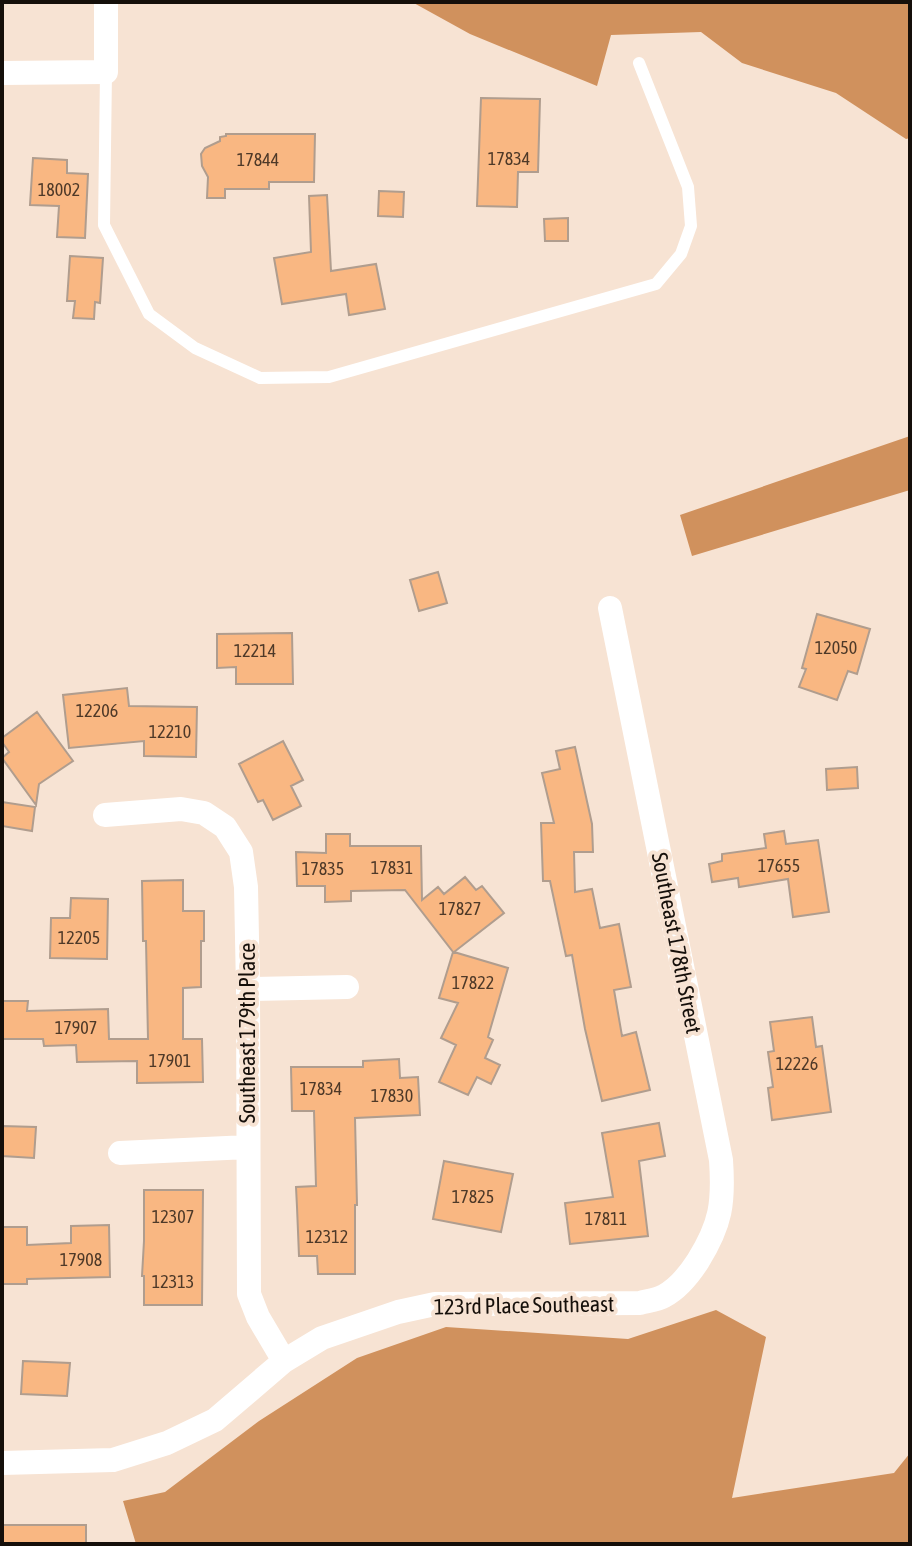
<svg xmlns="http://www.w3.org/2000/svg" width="912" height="1546" viewBox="0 0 912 1546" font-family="'Asap Condensed',sans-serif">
<rect width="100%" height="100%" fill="#f7e3d3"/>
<!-- forest -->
<path fill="#d0915d" d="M412,2H910V138L906,139L836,93L742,63L701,32L611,35L597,86L470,34Z
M910,436V490L692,556L680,515Z
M716,1310L766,1337L732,1498L894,1473L910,1453V1544H136L123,1501L165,1492L259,1421L357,1358L446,1327L628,1339Z"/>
<!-- building -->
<path fill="#f9b782" stroke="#b09d8e" stroke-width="2" d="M481,98L540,99L538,172H518L517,207L477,206Z
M226,134H315L314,182H269V189H225V198H207L208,177L202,166L201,154L205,148L220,141V137L226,136Z
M33,158L67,160V173L88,174L85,238L57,237L59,206L30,205Z
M379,191L404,192L403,217L378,216Z
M327,195L331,271L376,264L385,309L349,315L346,294L282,304L274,258L311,252L309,196Z
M568,218V241H545L544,219Z
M70,256L103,258L100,303L95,302L94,319L73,318L75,301H67Z
M438,572L447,603L419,611L410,580Z
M817,614L870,629L857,674L848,671L837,700L799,687L806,669L802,668Z
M292,633L293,684H236V667L217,668V634Z
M127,688L129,706L197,707L196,757L144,756V741L69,748L63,695Z
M37,712L73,761L39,784L36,805L2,758L9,752L2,742V738Z
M283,741L303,780L291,786L301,806L273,820L263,800L258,802L239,764Z
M575,747L592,824L593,852H574L575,892L592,889L600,928L619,924L631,987L614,990L622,1036L636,1032L650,1090L602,1101L585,1029L572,955L566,956L550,881H543L541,823H554L542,773L560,769L556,751Z
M857,767L858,788L827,790L826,769Z
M2,802L35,807L32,831L2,826Z
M784,831L786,844L818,840L829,912L793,917L788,879L739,887L738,878L712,882L709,864L722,861V854L766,848L764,834Z
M326,834H350V846H421L422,900L438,887L444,894L465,877L476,890L482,886L504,913L454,952L508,968L488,1037L493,1040L485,1058L500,1065L491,1084L477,1077L468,1095L439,1082L456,1045L441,1038L458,1003L439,998L453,952L405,890L351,891V901L325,902V886H297L296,852L326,853Z
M183,880V911H204V941H201V987L183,988V1039H202L203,1082L137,1083V1061L77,1062L76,1045L44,1046L43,1039H2V1001H28L27,1011L108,1009L109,1039H148L146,941H143L142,881Z
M71,898L108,899L107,959L50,958L51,918H70Z
M812,1017L816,1047L822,1046L831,1112L772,1120L768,1088L773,1087L768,1052L774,1051L770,1022Z
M399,1059L400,1078L418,1077L420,1115L355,1118L357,1205H355V1274H318L317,1256H299L297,1207L296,1187L316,1186L314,1111H292L291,1067H363V1061Z
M659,1123L665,1156L639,1161L648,1236L570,1244L565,1203L613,1197L602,1133Z
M2,1126L36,1127L34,1158L2,1156Z
M444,1161L513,1174L501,1232L433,1219Z
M144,1190H203L202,1305H144V1276H142L144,1241Z
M109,1225L110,1277L27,1279V1284H2V1227H27V1245L71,1243V1226Z
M23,1361L70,1363L67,1396L21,1394Z
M2,1525H86V1544H2Z"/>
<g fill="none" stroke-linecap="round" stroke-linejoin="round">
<!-- service -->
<path stroke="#fff" stroke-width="12" d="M106,72L104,225L149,314L195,348L260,378L329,377L656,284L681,254L691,226L688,187L639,63"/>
<!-- minor -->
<path stroke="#fff" stroke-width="24" d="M2,73L106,72V2
M105,815L181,809L204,813L225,827L241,852L246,887L248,989L249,1294L258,1317L284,1361
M248,989L347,987
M120,1153L248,1147
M2,1463L113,1460L167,1443L215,1420L284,1361L322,1338L398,1312L435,1304L640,1303C647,1301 657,1300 664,1296C679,1288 689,1275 698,1261C721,1224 724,1203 721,1160L610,608"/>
</g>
<g text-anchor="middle" stroke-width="8" stroke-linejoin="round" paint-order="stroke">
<!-- number labels -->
<g font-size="18" fill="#4e3928">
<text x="509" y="165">17834</text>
<text x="258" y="166">17844</text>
<text x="59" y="196">18002</text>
<text x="836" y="654">12050</text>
<text x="255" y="657">12214</text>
<text x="97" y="717">12206</text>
<text x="170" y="738">12210</text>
<text x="779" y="872">17655</text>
<text x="392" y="874">17831</text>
<text x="323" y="875">17835</text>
<text x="460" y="915">17827</text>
<text x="79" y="944">12205</text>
<text x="473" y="989">17822</text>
<text x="76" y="1034">17907</text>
<text x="170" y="1067">17901</text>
<text x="797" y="1070">12226</text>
<text x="321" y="1095">17834</text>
<text x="392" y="1102">17830</text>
<text x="473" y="1203">17825</text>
<text x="173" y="1223">12307</text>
<text x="606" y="1225">17811</text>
<text x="327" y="1243">12312</text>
<text x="81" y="1266">17908</text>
<text x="173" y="1288">12313</text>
</g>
<!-- street labels -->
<g font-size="22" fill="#150f0a" stroke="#f7e3d3">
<text transform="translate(677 943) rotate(79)" y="8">Southeast 178th Street</text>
<text transform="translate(247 1033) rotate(-90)" y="8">Southeast 179th Place</text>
<text transform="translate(524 1305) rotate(-1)" y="8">123rd Place Southeast</text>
</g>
</g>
<!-- border -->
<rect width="912" height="1546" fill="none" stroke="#150f0a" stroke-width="8"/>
</svg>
